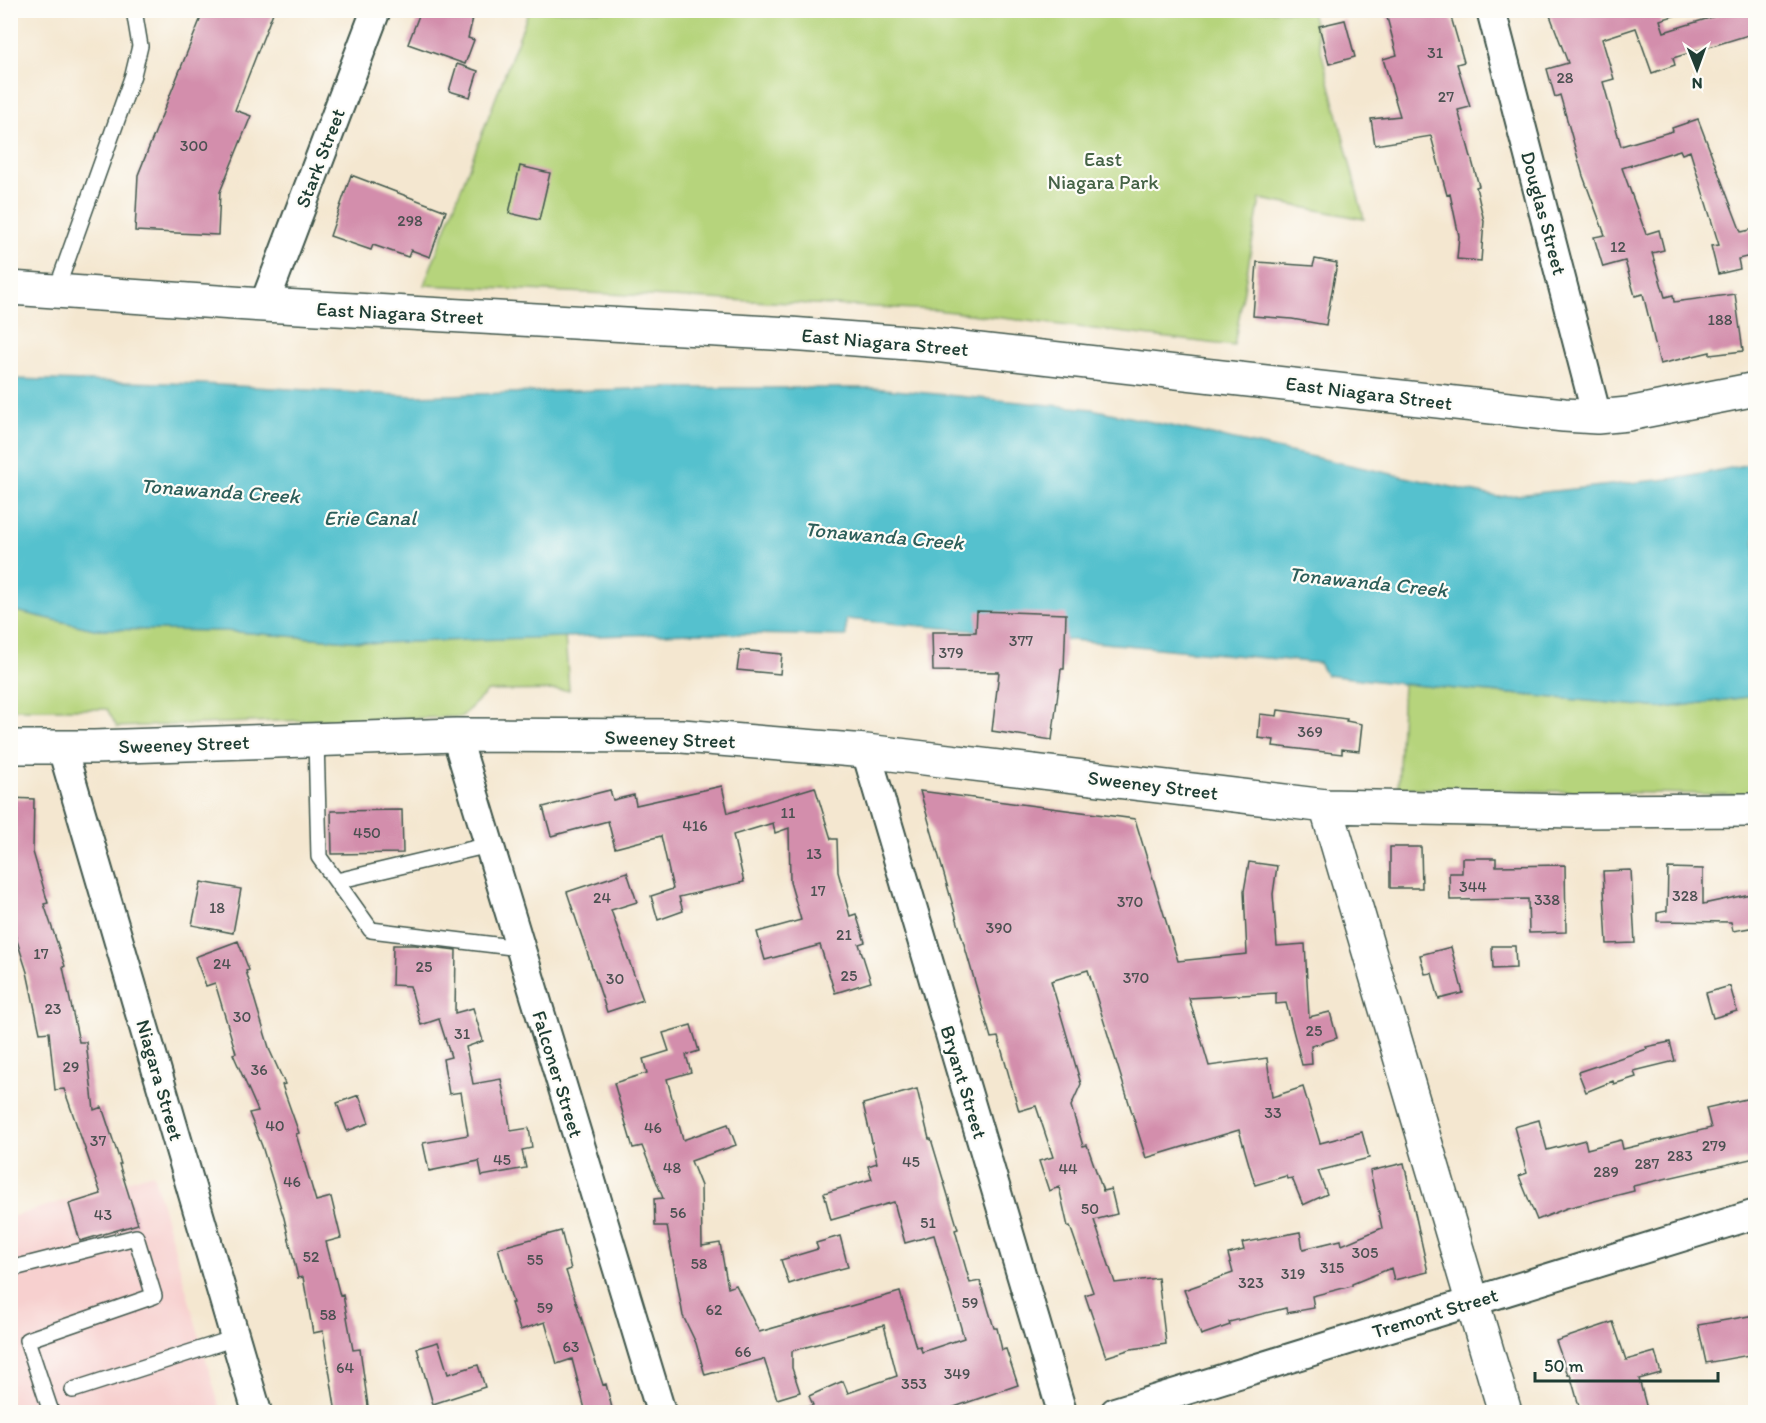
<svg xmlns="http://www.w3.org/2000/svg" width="1766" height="1423" viewBox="0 0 1766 1423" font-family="Itim,sans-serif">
<rect width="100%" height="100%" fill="#fdfcf7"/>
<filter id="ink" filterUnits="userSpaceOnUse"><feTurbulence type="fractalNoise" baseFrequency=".0167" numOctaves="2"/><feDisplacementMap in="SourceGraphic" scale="12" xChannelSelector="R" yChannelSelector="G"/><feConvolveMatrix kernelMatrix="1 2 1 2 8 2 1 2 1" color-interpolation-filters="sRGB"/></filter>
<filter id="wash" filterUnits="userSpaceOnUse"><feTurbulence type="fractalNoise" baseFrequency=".008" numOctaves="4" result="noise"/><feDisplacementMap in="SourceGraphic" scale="24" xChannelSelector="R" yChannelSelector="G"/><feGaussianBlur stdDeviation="1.35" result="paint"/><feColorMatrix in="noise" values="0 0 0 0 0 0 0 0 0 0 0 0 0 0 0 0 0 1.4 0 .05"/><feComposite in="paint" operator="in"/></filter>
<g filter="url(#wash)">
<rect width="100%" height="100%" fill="#f4e7d0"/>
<!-- built -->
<path fill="#f7d0cf" d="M153,1173L221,1412H11V1217Z"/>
<!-- green -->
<path fill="#b6d47b" stroke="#6a8858" stroke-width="1.5" d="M529,11H1311L1364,219L1260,199L1234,346L936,310L424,285Z
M11,610L94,629L225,631L376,643L565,636L569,690L488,691L461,717L279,721L117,727L107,709H11Z
M1403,684L1664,708L1755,696V795L1398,788Z"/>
<!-- water -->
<path fill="#55c1ce" stroke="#3a7f81" stroke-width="1.5" d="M11,379L202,384L414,396L666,388H874L1092,409L1498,497L1687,477L1755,463V696L1664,708L1403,684L1326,675L1319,663L846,619V636L693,633L376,643L225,631L94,629L11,610Z"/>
<g id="blocks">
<!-- building -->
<path fill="#d38eac" d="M204,10H274L235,110L251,116L220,192L218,235L135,231L138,175Z
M421,10H475L468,38L474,40L465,64L408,44Z
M1385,10H1449L1464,62L1457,64L1470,107L1458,110L1479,186L1476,187L1484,221L1481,261L1457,259L1459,236L1450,194L1447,195L1431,136L1375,145L1371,119L1400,116L1383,59L1397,55Z
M1548,10H1677V15L1660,20L1664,32L1735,10H1755V33L1673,58L1675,65L1652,73L1636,28L1602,39L1614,79L1603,82L1621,146L1673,131L1672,128L1698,119L1741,232L1755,229V255L1738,259L1740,269L1718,274L1711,246L1719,245L1690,151L1682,154L1680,150L1622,168L1646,234L1659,230L1664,250L1652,253L1665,297L1673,295L1674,302L1735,294L1743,351L1710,355V352L1660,364L1643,294L1635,296L1625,261L1603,267L1594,237L1605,235L1583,176L1560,95L1555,97L1547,69L1568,63Z
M1345,20L1355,57L1329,64L1319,26Z
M457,64L478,71L470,97L449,91Z
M520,166L550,173L539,220L509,213Z
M351,175L446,211L430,257L411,250L408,257L373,245L371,250L330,236Z
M1315,259L1337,263L1326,325L1292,319L1253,316L1257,262L1313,266Z
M977,611L1066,614L1064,669H1061L1052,740L992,731L999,672L933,671L932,632H976Z
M740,650L782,654L780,674L737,670Z
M1278,710L1347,719L1346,721L1362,724L1359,751L1342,749V754L1273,746L1274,740L1258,738L1260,714L1277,716Z
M722,786L728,813L815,787L831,839H837L838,872L850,916L856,914L865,942L859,944L871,982L835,993L820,945L765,960L757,932L801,920L790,882L789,828L775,833L773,823L733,835L744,882L679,897L683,911L658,920L651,896L673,889L661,836L615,848L608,821L551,836L543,807L610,790L613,800L634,795L636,805Z
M920,791L1135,819L1178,961L1247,954L1244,891L1249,862L1277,866L1273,894L1277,946L1305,944L1309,1017L1330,1012L1337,1038L1311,1046L1312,1064L1302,1065L1286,1003L1276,1004V993L1189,998L1209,1066L1267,1058L1272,1097L1303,1087L1320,1143L1362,1132L1369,1158L1318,1171L1327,1194L1303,1205L1292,1178L1287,1179L1286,1176L1255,1185L1239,1130L1146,1158L1088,970L1051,981L1081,1084L1071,1106L1083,1146L1087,1145L1103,1191L1111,1189L1117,1214L1094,1220L1115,1283L1158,1278L1166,1344L1131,1349L1106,1357L1085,1295L1093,1292L1070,1226L1068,1227L1059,1187L1049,1191L1039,1161L1053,1157L1036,1106L1019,1111L998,1037L991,1038Z
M10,798L34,799L33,852L48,903L44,904L65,966L63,967L79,1042H86L94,1110L102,1107L121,1164H119L138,1224L80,1241L69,1204L101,1194L64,1089L55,1090L49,1032L40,1033L27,972L10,919Z
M402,810L403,853L332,854L331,811Z
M1390,847H1421L1422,888H1390Z
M1462,858H1496V866L1565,865L1566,932L1529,933L1528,899L1450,900L1449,873H1462Z
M1668,868L1703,869V904L1755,893V927L1733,931L1731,922L1657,921V913L1667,911Z
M1631,870L1635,943L1607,944L1603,871Z
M627,872L637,902L611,910L643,1000L607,1012L567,892Z
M201,882L241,889L233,933L192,925Z
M238,941L249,970L246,971L270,1051L285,1084L282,1085L299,1133L296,1134L316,1201L331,1197L341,1238L326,1242L340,1296L343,1295L353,1350L360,1349L369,1413H336L323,1331L313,1333L303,1277L298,1278L284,1218L262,1146L249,1113L258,1111L233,1054L236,1053L215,983L206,986L195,957Z
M393,945H415L456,950L455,1013L473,1008L483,1041L466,1047L473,1084L501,1079L511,1131L529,1128L532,1148L522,1150L526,1168L482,1176L479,1161L429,1171L423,1143L468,1135L461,1092L449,1094L443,1059L451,1057L439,1019L421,1025L410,986L392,985Z
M1492,946H1515L1516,968L1493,969Z
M1451,947L1463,993L1439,999L1432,973L1425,974L1420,955Z
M1730,986L1737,1011L1713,1018L1706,993Z
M691,1025L699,1051L686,1055L691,1072L667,1079L683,1140L728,1124L736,1145L691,1161L701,1186L702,1246L720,1243L728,1288L736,1285L759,1332L900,1292L916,1347L920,1346L922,1352L964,1338L934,1235L905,1243L894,1202L831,1220L824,1193L872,1179L868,1166L877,1163L863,1104L917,1089L929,1139H931L958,1229L955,1230L970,1283L980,1281L994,1328H997L1002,1350L1006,1349L1018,1385L937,1413H801L800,1409L813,1405L809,1396L843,1381L848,1393L897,1376L884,1325L792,1351V1368L800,1392L777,1399L764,1359L705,1375L696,1343L683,1316L667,1226H655L654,1199L663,1198L642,1146L633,1148L614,1083L647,1073L643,1059L669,1051L663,1033Z
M1670,1042L1675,1061L1634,1071L1636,1077L1614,1084L1613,1081L1586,1092L1578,1072L1647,1049L1646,1047Z
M359,1095L369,1123L347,1131L337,1103Z
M1755,1097V1158L1633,1186L1634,1191L1567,1208L1537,1220L1519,1176L1527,1173L1514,1127L1539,1120L1547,1150L1585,1140L1587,1149L1621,1140L1623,1149L1711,1128L1706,1108Z
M1404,1163L1428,1272L1394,1280L1391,1268L1352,1284V1286L1312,1296L1314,1308L1287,1313L1286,1308L1229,1322L1230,1325L1201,1335L1184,1290L1233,1273L1228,1254L1244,1250L1242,1243L1300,1232L1303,1249L1341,1240L1342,1245L1382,1228L1370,1171Z
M561,1231L571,1269L566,1271L603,1385L606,1384L612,1408L592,1413H586L572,1359L557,1364L545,1322L520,1330L511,1303H513L498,1248Z
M840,1236L848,1267L813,1276L789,1284L781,1260L818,1249L816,1243Z
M1755,1315V1354L1706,1363L1698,1325Z
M1613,1322L1626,1360L1655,1352L1661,1373L1639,1379L1648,1413H1581L1570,1374L1568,1375L1556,1341Z
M438,1342L448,1374L478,1365L485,1387L433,1404L417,1348Z"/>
</g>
</g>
<g filter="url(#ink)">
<use href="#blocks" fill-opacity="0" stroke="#3f564b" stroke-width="1.5"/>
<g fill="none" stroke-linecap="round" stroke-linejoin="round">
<defs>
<path id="service" d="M56,291L133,75L140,46L134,10
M316,739L319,857L371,930L520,948
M337,881L489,845
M10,1269L136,1237L154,1296L27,1340L51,1412
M73,1390L235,1338"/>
<path id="minor" d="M1491,10L1597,417
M264,305L376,10
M456,735L661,1412
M62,748L257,1412
M866,751L1062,1412
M1115,1412L1756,1214"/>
<path id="tertiary" d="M10,288L264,305L790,334L934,345L1564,415L1597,417L1628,414L1756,389
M10,747H94L456,735L682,736L866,751L1326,806L1573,811L1756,810
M1326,806L1505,1412"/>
</defs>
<!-- service casing -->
<use href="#service" stroke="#3f564b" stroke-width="18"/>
<!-- minor casing -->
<use href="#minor" stroke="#3f564b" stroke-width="32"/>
<!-- tertiary casing -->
<use href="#tertiary" stroke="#3f564b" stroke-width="36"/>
<!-- service -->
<use href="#service" stroke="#fff" stroke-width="15"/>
<!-- minor -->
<use href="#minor" stroke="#fff" stroke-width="28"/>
<!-- tertiary -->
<use href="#tertiary" stroke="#fff" stroke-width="33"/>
</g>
</g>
<g text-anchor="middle" stroke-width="4.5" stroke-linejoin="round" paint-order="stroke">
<!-- number labels -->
<g font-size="16" fill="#4c5152">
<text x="1435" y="58">31</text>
<text x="1565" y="83">28</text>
<text x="1446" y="102">27</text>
<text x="194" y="151">300</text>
<text x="410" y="226">298</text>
<text x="1618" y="252">12</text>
<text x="1720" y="325">188</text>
<text x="1021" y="646">377</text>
<text x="951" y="658">379</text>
<text x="1310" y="737">369</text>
<text x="788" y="818">11</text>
<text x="695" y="831">416</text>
<text x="367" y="838">450</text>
<text x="814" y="859">13</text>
<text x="1473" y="892">344</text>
<text x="818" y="896">17</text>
<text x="1685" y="901">328</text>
<text x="602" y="903">24</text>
<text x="1547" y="905">338</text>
<text x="1130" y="907">370</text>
<text x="217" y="913">18</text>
<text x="999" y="933">390</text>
<text x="844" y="940">21</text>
<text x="41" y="959">17</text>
<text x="222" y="969">24</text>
<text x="424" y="972">25</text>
<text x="849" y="981">25</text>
<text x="1136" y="983">370</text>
<text x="615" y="984">30</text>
<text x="53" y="1014">23</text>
<text x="242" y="1022">30</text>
<text x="1314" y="1036">25</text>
<text x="462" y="1039">31</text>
<text x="71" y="1072">29</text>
<text x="259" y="1075">36</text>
<text x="1273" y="1118">33</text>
<text x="275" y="1131">40</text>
<text x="653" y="1133">46</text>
<text x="98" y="1146">37</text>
<text x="1714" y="1151">279</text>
<text x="1680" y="1161">283</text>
<text x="502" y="1165">45</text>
<text x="911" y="1167">45</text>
<text x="1647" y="1169">287</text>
<text x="672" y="1173">48</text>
<text x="1068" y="1174">44</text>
<text x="1606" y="1177">289</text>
<text x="292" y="1187">46</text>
<text x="1090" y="1214">50</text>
<text x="678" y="1218">56</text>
<text x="103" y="1220">43</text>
<text x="928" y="1228">51</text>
<text x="1365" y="1258">305</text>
<text x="311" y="1262">52</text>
<text x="535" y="1265">55</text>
<text x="699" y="1269">58</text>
<text x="1332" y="1273">315</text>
<text x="1293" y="1279">319</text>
<text x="1251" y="1288">323</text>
<text x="970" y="1308">59</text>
<text x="545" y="1313">59</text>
<text x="714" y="1315">62</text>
<text x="328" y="1320">58</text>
<text x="571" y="1352">63</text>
<text x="743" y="1357">66</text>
<text x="345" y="1373">64</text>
<text x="957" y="1379">349</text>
<text x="914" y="1389">353</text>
</g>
<!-- street labels -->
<g font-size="20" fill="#1f3d34" stroke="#fdfcf7">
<text transform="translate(320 158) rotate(-69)" y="7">Stark Street</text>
<text transform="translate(1544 213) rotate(75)" y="7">Douglas Street</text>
<text transform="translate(400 313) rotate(3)" y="7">East Niagara Street</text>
<text transform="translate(885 342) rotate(5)" y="7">East Niagara Street</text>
<text transform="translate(1369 393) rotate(7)" y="7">East Niagara Street</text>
<text transform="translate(670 739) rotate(2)" y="7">Sweeney Street</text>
<text transform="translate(184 744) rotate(-2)" y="7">Sweeney Street</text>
<text transform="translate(1153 785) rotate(7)" y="7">Sweeney Street</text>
<text transform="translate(558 1074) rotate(73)" y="7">Falconer Street</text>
<text transform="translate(160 1080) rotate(74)" y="7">Niagara Street</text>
<text transform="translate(964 1082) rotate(73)" y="7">Bryant Street</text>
<text transform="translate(1435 1313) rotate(-17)" y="7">Tremont Street</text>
</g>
<!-- park labels -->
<g font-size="20" fill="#456346" stroke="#fdfcf7">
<text x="1103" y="166">East<tspan x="1103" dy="23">Niagara Park</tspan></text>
</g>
<!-- water labels -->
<g font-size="21" font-style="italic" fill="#2c5e5a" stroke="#fdfcf7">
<text transform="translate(220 491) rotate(4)" y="7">Tonawanda Creek</text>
<text x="370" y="525">Erie Canal</text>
<text transform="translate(884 536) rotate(5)" y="7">Tonawanda Creek</text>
<text transform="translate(1368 582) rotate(6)" y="7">Tonawanda Creek</text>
</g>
</g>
<!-- margin -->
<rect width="1766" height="1423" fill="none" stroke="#fdfcf7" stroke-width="36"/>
<!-- north arrow -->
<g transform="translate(1697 69) rotate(179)" stroke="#fdfcf7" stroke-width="4.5" paint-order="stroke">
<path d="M0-4.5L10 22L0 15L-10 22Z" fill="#1f3d34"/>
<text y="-9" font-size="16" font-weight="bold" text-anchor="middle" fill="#1f3d34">N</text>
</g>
<!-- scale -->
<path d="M1535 1372v9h183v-9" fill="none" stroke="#1f3d34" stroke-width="3"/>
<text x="1544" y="1372" font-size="18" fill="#1f3d34" stroke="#fdfcf7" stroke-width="4.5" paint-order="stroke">50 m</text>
</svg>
